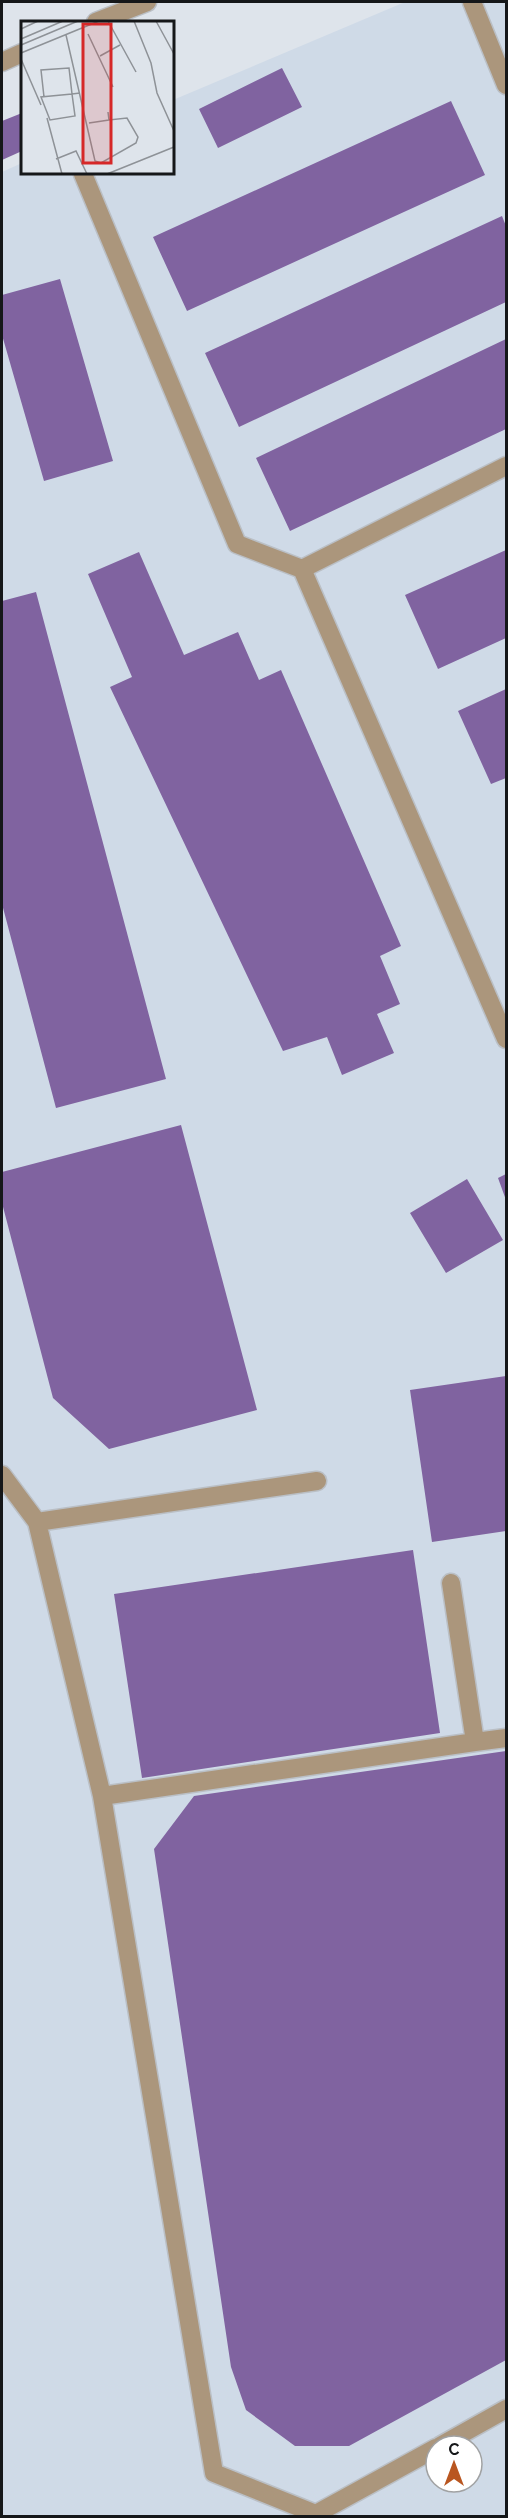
<svg xmlns="http://www.w3.org/2000/svg" width="508" height="2518" viewBox="0 0 508 2518" font-family="Raleway,sans-serif">
<rect width="100%" height="100%" fill="#dee4eb"/>
<!-- built -->
<path fill="#cfdae7" fill-rule="evenodd" d="M405,2H506V2516H2V172L22,163V172H172L173,100ZM436,2446H472V2482H436Z"/>
<!-- building -->
<path fill="#8063a0" d="M282,68L302,107L218,148L199,109Z
M451,101L485,175L187,311L153,237Z
M22,113V151L2,160V121Z
M502,216L506,226V302L239,427L205,353Z
M60,279L113,461L44,481L2,335V295Z
M506,339V429L290,531L256,458Z
M506,550V638L438,669L405,595Z
M139,552L184,655L238,632L259,680L281,670L401,946L380,956L400,1004L377,1014L394,1053L342,1075L327,1037L283,1051L110,687L132,677L88,574Z
M36,592L166,1079L56,1108L2,904V601Z
M506,689V778L491,784L458,711Z
M181,1125L257,1410L109,1449L53,1398L2,1203V1172Z
M506,1174V1200L498,1178Z
M467,1179L503,1240L446,1273L410,1213Z
M506,1376V1531L432,1542L410,1390Z
M413,1550L440,1733L142,1778L114,1594Z
M506,1751V2360L349,2446H295L246,2410L231,2367L154,1849L194,1796Z"/>
<g fill="none" stroke-linecap="round" stroke-linejoin="round">
<defs>
<path id="minor" d="M472,2L506,85
M96,22L147,2
M2,62L22,53
M83,174L237,544L302,569L506,1039
M302,569L506,466
M2,1475L37,1522L102,1796L214,2473L316,2514L436,2448
M37,1522L317,1481
M451,1583L475,1742L506,1738
M102,1796L475,1742
M440,2446L506,2409"/>
</defs>
<!-- minor casing -->
<use href="#minor" stroke="#babfc5" stroke-width="21"/>
<!-- minor -->
<use href="#minor" stroke="#ab967c" stroke-width="18"/>
</g>
<!-- overview -->
<g transform="translate(21 21)">
<rect width="153" height="153" fill="#dee4eb"/>
<path fill="none" stroke="#8e9297" stroke-width="1.5" d="M87,0L115,51M113,0L130,42L136,72L153,110M135,0L153,33M0,8L17,0M67,13L92,66M45,14L74,140L80,142L115,122L117,116L106,97L88,99L87,91M0,18L42,0M0,24L57,0M0,32L78,0M79,35L99,24M0,38L20,84M23,76L20,49L48,47L51,73L54,95L29,99L20,76L30,75L51,73L59,72M26,97L41,153M68,102L88,99M35,138L55,130L66,153M86,153L153,126"/>
<path fill="#d62828" fill-opacity="0.15" stroke="#d62828" stroke-width="3" d="M62,3H90V142H62Z"/>
<rect width="153" height="153" fill="none" stroke="#151719" stroke-width="3"/>
</g>
<!-- border -->
<rect width="508" height="2518" fill="none" stroke="#151719" stroke-width="6"/>
<!-- north arrow -->
<g transform="translate(454 2464)"><circle r="28" fill="#ffffff" stroke="#a1a2a3" stroke-width="1.5"/>
<path d="M0-4.5L10 22L0 15L-10 22Z" fill="#b95620"/>
<text y="-9" font-size="16" font-weight="bold" text-anchor="middle" fill="#151719">С</text>
</g>
</svg>
